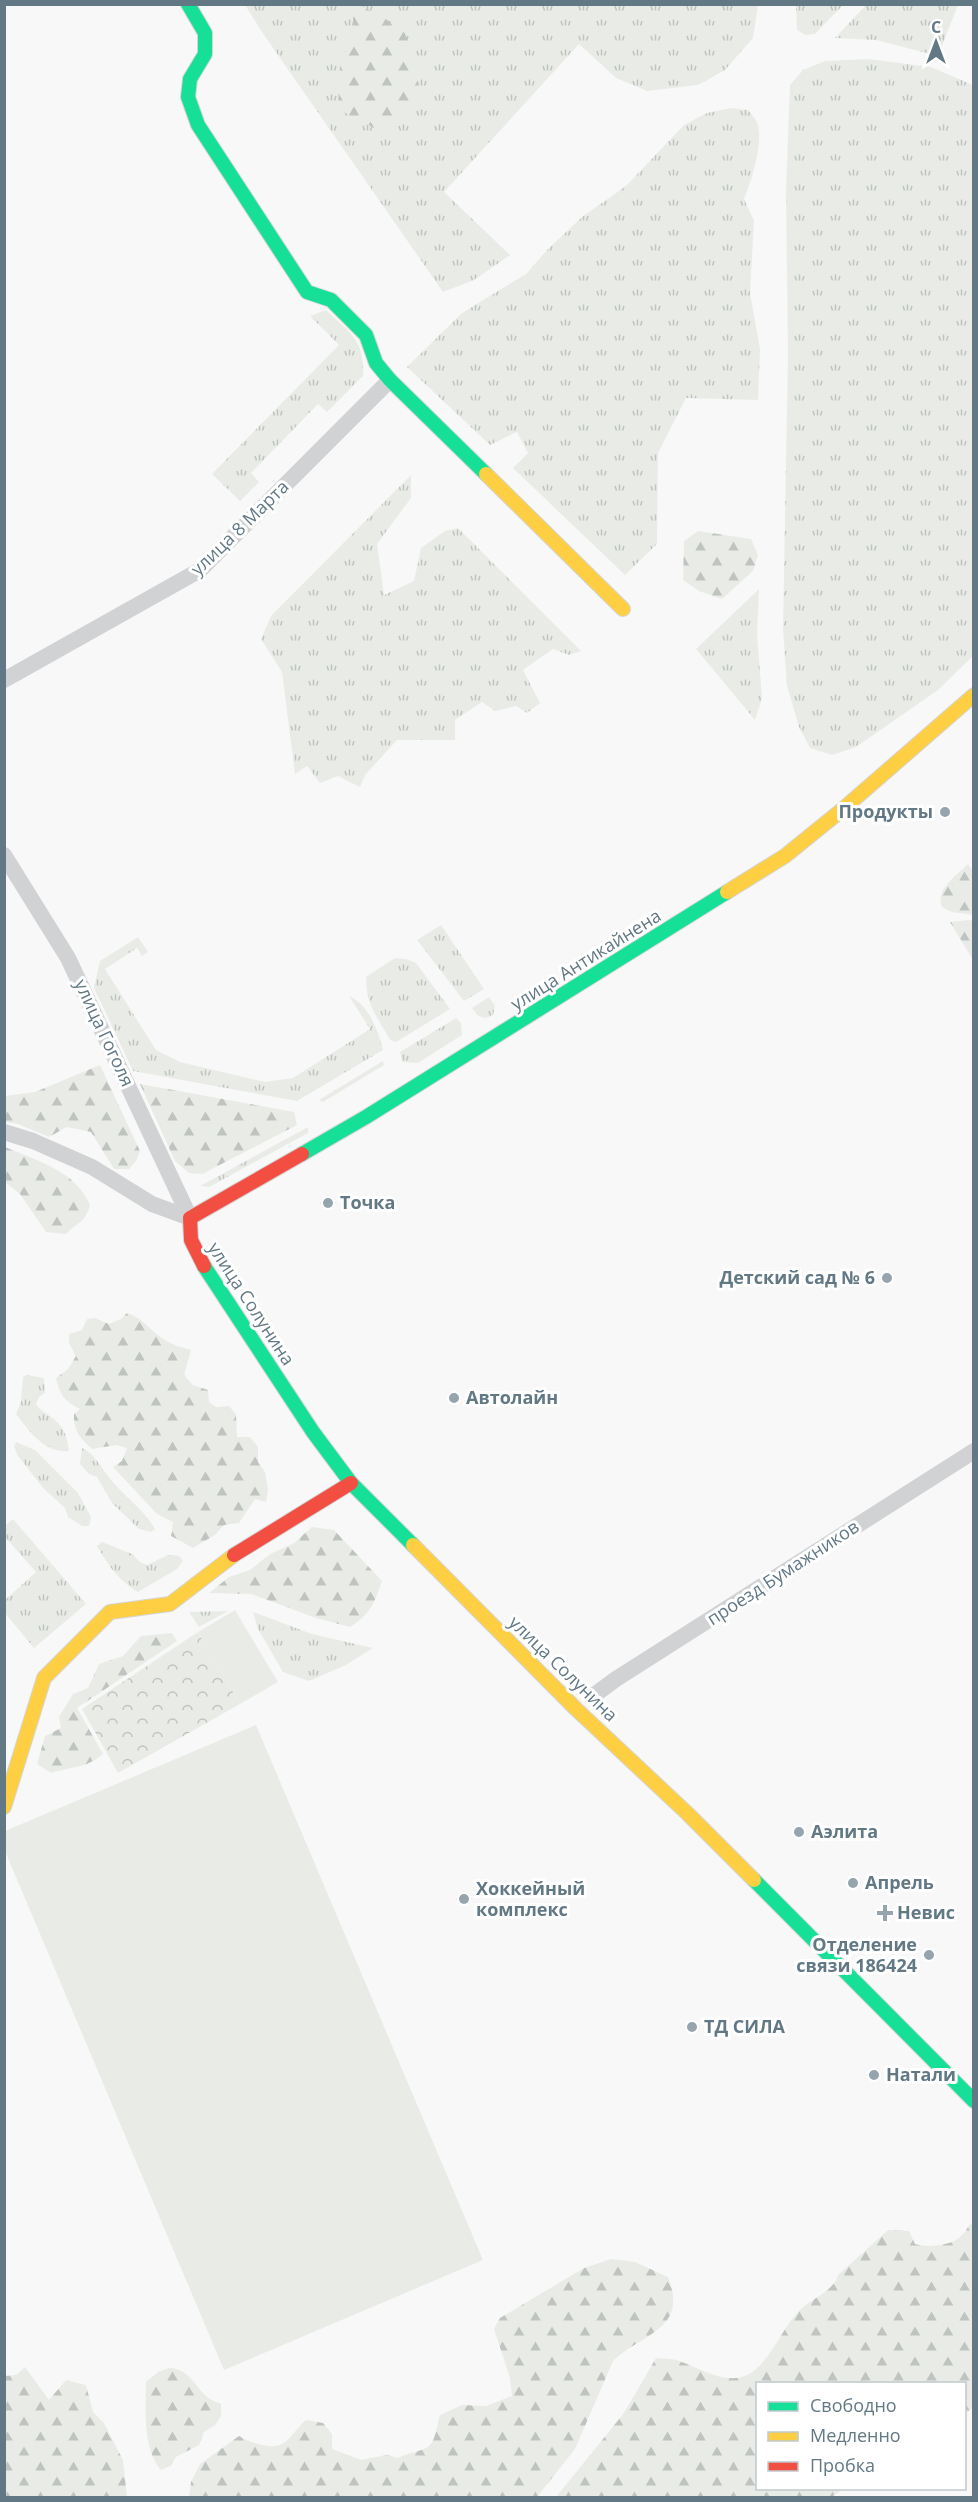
<svg xmlns="http://www.w3.org/2000/svg" width="978" height="2502" viewBox="0 0 978 2502" font-family="'Open Sans',sans-serif">
<defs>
<pattern id="grass-tufts" width="24" height="20" patternUnits="userSpaceOnUse" patternTransform="scale(1.5)"><rect width="24" height="20" fill="#e9ece6"/><path d="M3 7l-1-3M5 7V3M7 7l1-3M15 17l-1-3M17 17v-4M19 17l1-3" fill="none" stroke="#c0c4c0"/></pattern>
<pattern id="forest-firs" width="22" height="20" patternUnits="userSpaceOnUse" patternTransform="scale(1.5)"><rect width="22" height="20" fill="#e9ece6"/><path d="M5 1l3.5 6h-7zM16 11l3.5 6h-7z" fill="#c0c4c0"/></pattern>
<pattern id="park-crowns" width="20" height="18" patternUnits="userSpaceOnUse" patternTransform="scale(1.5)"><rect width="20" height="18" fill="#e9ece6"/><path d="M2 6a3 3 0 1 1 6 0M12 15a3 3 0 1 1 6 0" fill="none" stroke="#c0c4c0"/></pattern>
</defs>
<rect width="100%" height="100%" fill="#f8f8f8"/>
<!-- grass -->
<path fill="url(#grass-tufts)" d="M245,5H758L753,38L725,70L698,85L647,91L616,78L579,44L444,192L510,255L474,280L443,292L264,35Z
M796,5V4L843,5L815,34L805,35L797,30Z
M866,5V4L958,5L938,56L876,40L835,38Z
M868,59L931,67L973,85V656L938,690L856,747L832,755L810,748L799,727L787,686L783,629L788,354L786,192L790,85L803,70L825,61Z
M731,108L748,110C751,114 757,120 758,126C763,145 751,182 744,199L754,221L750,293L760,349L758,400L686,398L658,453L657,544L625,575L513,468L528,453L517,432L490,445L407,367L462,313L526,274L547,250L582,217L626,186L684,125L707,113Z
M326,310C350,333 365,340 363,376L327,412L318,404L251,473L259,482L240,501L212,474L339,345L310,316Z
M411,475V498L377,544L384,595L414,581L421,548L445,531L458,528L581,651L569,655L553,649L523,670L540,703L527,713L516,706L495,711L482,702L455,720V740H397L365,775L360,787L338,776L320,783L307,766L295,774L282,672L261,639L271,616Z
M759,589L757,634L762,698L755,720L696,649Z
M441,925L484,989L464,1001L417,940Z
M138,937L148,952L142,956L137,948L105,969L156,1050L180,1062L265,1082L293,1078L370,1029L349,996C369,1005 378,1030 383,1050L297,1101L133,1071L94,988L100,961Z
M395,958L406,959L416,963L450,1009L396,1042L390,1040C377,1016 366,1006 366,977Z
M489,997L495,1006L493,1015C483,1021 477,1016 472,1008Z
M456,1018L461,1023L462,1035L418,1063L402,1062L400,1052Z
M383,1061L384,1065L323,1102L319,1100Z
M308,1127V1133L209,1187L200,1186Z
M27,1375L44,1378L45,1393L39,1397L36,1404C40,1411 45,1412 51,1417C64,1426 67,1436 69,1451C44,1453 30,1432 16,1414L21,1402L23,1377Z
M16,1442L35,1450L78,1493L91,1517L89,1526H82L68,1517L65,1508L44,1489L18,1456L14,1446Z
M82,1448C94,1453 100,1466 108,1476C122,1495 144,1509 155,1529L151,1532L139,1529L112,1503L97,1477L89,1474L80,1464Z
M13,1519L86,1604L34,1648L5,1613V1600L36,1572L5,1537V1526Z
M102,1542L132,1554L140,1562L147,1565L168,1555L179,1556L183,1561L177,1569L138,1592C118,1580 109,1566 97,1546Z
M228,1611L199,1627L189,1612Z
M253,1612L312,1634L373,1648L346,1665L309,1681L283,1672L258,1629Z"/>
<!-- forest -->
<path fill="url(#forest-firs)" d="M351,5H360L405,30L421,98L382,132L338,109L340,64L354,26Z
M698,531L751,539L758,555L753,571L722,599L699,591L683,580L684,541Z
M968,864L973,871V915L952,912L942,907C935,889 956,876 968,864Z
M969,920L973,921V960L950,922Z
M100,1065L140,1151L136,1161L129,1169H114L91,1132L67,1127L49,1137L18,1124L5,1122V1096L35,1092Z
M140,1084L294,1112L297,1125L202,1174L189,1173L175,1161Z
M5,1147C37,1161 75,1170 90,1205C85,1224 77,1222 66,1234L46,1232L20,1194L5,1182Z
M127,1313C143,1318 150,1330 163,1339C172,1345 181,1347 191,1350L184,1375L193,1385L208,1390L209,1402L216,1407L229,1406L236,1414L237,1437H250L258,1447V1462L265,1472L268,1489L266,1502L255,1499L239,1523L224,1525L215,1535L193,1548L171,1536L173,1522L157,1514L113,1467L122,1461L127,1448L116,1445L92,1449C80,1438 73,1431 74,1414L80,1409C64,1401 60,1395 56,1378L68,1369L76,1356L69,1343V1334L82,1330L87,1319L95,1318L109,1324L121,1319Z
M312,1527L334,1530L382,1581C375,1602 370,1615 350,1627L316,1618L251,1594L209,1593L229,1577L250,1570L270,1554L294,1543Z
M172,1633L177,1641L77,1708L103,1754C85,1769 73,1766 51,1773L37,1764L45,1736L61,1728L59,1717L73,1694L88,1688L99,1664L123,1656L141,1636Z
M970,2224L974,2225L973,2408L965,2414L964,2384H758V2488L844,2489L830,2498L556,2497L624,2413L656,2358C663,2359 672,2358 679,2361C710,2372 739,2395 766,2358C778,2343 785,2326 798,2312C809,2299 834,2292 838,2275L888,2230L909,2231L915,2244C926,2248 952,2246 961,2236C965,2233 967,2228 970,2224Z
M611,2259L635,2262L668,2277C689,2330 642,2333 613,2361L575,2449L537,2497H189L191,2482L200,2464L239,2436C249,2442 270,2450 282,2444C290,2440 298,2426 306,2420L323,2423L332,2434V2449L361,2460L387,2455L398,2458C407,2453 421,2452 429,2446C436,2440 437,2423 440,2415L462,2405L486,2406L512,2396L510,2378L494,2329L500,2318L584,2268Z
M25,2367L49,2400L66,2380L86,2385L93,2412L104,2423L123,2460L127,2497H5V2376L16,2375Z
M169,2368C188,2368 195,2386 207,2397C210,2400 217,2402 221,2404V2416L215,2425L204,2432L199,2445L176,2457L170,2466L161,2470C142,2447 146,2410 146,2382L158,2372Z"/>
<!-- park -->
<path fill="url(#park-crowns)" d="M198,1632L240,1704L118,1773L82,1709Z"/>
<!-- garden -->
<path fill="#e9ece6" d="M235,1610L278,1682L240,1704L198,1632Z
M256,1725L483,2260L224,2370L5,1851V1831Z"/>
<g fill="none" stroke-linecap="round" stroke-linejoin="round">
<defs>
<path id="fast" d="M188,4L205,33V54L190,79L188,97L198,125L307,292L331,300L366,335L376,363L390,380L486,474
M302,1154L366,1117L727,892
M204,1266L313,1432L351,1483L413,1545
M754,1880L974,2101"/>
<path id="slow" d="M486,474L623,609
M727,892L785,856L843,809L974,695
M413,1545L576,1709L688,1814L754,1880
M4,1807L44,1678L110,1612L170,1604L234,1555"/>
<path id="jam" d="M204,1266L191,1240L190,1218L302,1154
M234,1555L351,1483"/>
</defs>
<!-- fast casing -->
<use href="#fast" stroke="#d3d5d6" stroke-width="16"/>
<!-- slow casing -->
<use href="#slow" stroke="#d3d5d6" stroke-width="16"/>
<!-- jam casing -->
<use href="#jam" stroke="#d3d5d6" stroke-width="16"/>
<!-- street -->
<path stroke="#d1d2d3" stroke-width="16" d="M4,680L200,570L390,380
M4,855L68,958L190,1218
M4,1132L33,1141L92,1167L152,1204L190,1218
M593,1696L616,1679L974,1451"/>
<!-- fast -->
<use href="#fast" stroke="#16e098" stroke-width="14"/>
<!-- slow -->
<use href="#slow" stroke="#ffcf43" stroke-width="14"/>
<!-- jam -->
<use href="#jam" stroke="#f24e42" stroke-width="14"/>
</g>
<!-- markers -->
<g fill="#96a5ad" stroke="#fff" stroke-width="2">
<circle cx="945" cy="812" r="6"/>
<circle cx="328" cy="1203" r="6"/>
<circle cx="887" cy="1278" r="6"/>
<circle cx="454" cy="1398" r="6"/>
<circle cx="799" cy="1832" r="6"/>
<circle cx="853" cy="1883" r="6"/>
<circle cx="464" cy="1899" r="6"/>
<path d="M882 1904h6v6h6v6h-6v6h-6v-6h-6v-6h6z"/>
<circle cx="929" cy="1955" r="6"/>
<circle cx="692" cy="2027" r="6"/>
<circle cx="874" cy="2075" r="6"/>
</g>
<g text-anchor="middle" stroke-width="6" stroke-linejoin="round" paint-order="stroke">
<!-- street labels -->
<g font-size="18" fill="#627985" stroke="#fff">
<text transform="translate(240 528) rotate(-44)" y="6">улица 8 Марта</text>
<text transform="translate(586 960) rotate(-32)" y="6">улица Антикайнена</text>
<text transform="translate(104 1033) rotate(65)" y="6">улица Гоголя</text>
<text transform="translate(251 1304) rotate(57)" y="6">улица Солунина</text>
<text transform="translate(783 1573) rotate(-33)" y="6">проезд Бумажников</text>
<text transform="translate(563 1669) rotate(44)" y="6">улица Солунина</text>
</g>
<!-- poi labels -->
<g font-size="18" font-weight="bold" fill="#627985" stroke="#fff" text-anchor="start">
<text x="933" y="818" text-anchor="end">Продукты</text>
<text x="340" y="1209">Точка</text>
<text x="875" y="1284" text-anchor="end">Детский сад № 6</text>
<text x="466" y="1404">Автолайн</text>
<text x="811" y="1838">Аэлита</text>
<text x="865" y="1889">Апрель</text>
<text x="476" y="1895">Хоккейный<tspan x="476" dy="21">комплекс</tspan></text>
<text x="897" y="1919">Невис</text>
<text x="917" y="1951" text-anchor="end">Отделение<tspan x="917" dy="21">связи 186424</tspan></text>
<text x="704" y="2033">ТД СИЛА</text>
<text x="886" y="2081">Натали</text>
</g>
</g>
<!-- border -->
<rect width="978" height="2502" fill="none" stroke="#627985" stroke-width="12"/>
<!-- legend -->
<rect x="756" y="2382" width="210" height="108" fill="#ffffff" stroke="#c0c9ce" stroke-width="1.5"/>
<rect x="768" y="2402" width="30" height="9" fill="#16e098" stroke="#c0c9ce" stroke-width="1.5"/>
<text x="810" y="2412" font-size="18" fill="#627985">Свободно</text>
<rect x="768" y="2432" width="30" height="9" fill="#ffcf43" stroke="#c0c9ce" stroke-width="1.5"/>
<text x="810" y="2442" font-size="18" fill="#627985">Медленно</text>
<rect x="768" y="2462" width="30" height="9" fill="#f24e42" stroke="#c0c9ce" stroke-width="1.5"/>
<text x="810" y="2472" font-size="18" fill="#627985">Пробка</text>
<!-- north arrow -->
<g transform="translate(936 42)" stroke="#ffffff" stroke-width="4.5" paint-order="stroke">
<path d="M0-4.5L10 22L0 15L-10 22Z" fill="#627985"/>
<text y="-9" font-size="16" font-weight="bold" text-anchor="middle" fill="#627985">С</text>
</g>
</svg>
